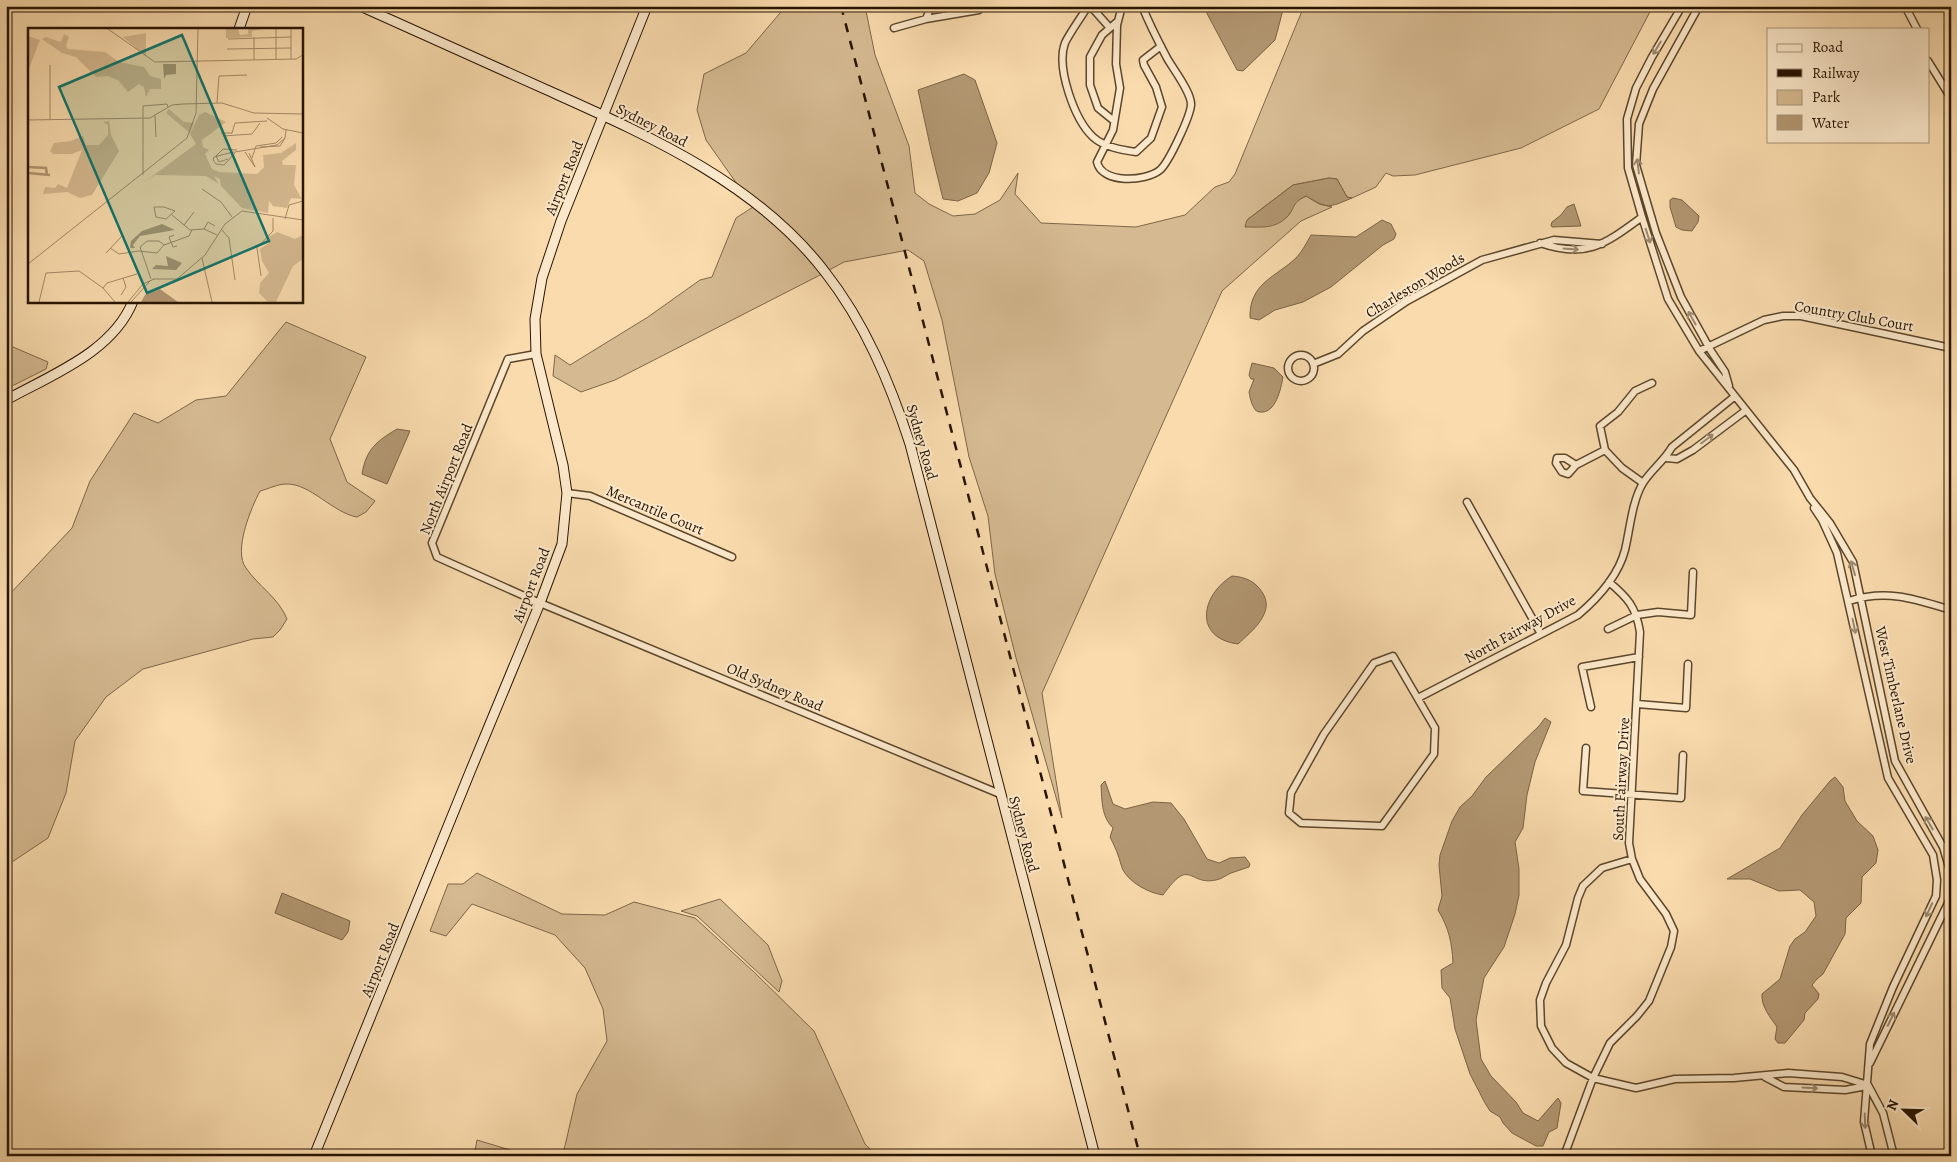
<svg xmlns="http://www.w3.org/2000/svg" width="1957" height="1162" viewBox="0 0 1957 1162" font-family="Alegreya,serif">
<rect width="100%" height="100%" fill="#f9dbad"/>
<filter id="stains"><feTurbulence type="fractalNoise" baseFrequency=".004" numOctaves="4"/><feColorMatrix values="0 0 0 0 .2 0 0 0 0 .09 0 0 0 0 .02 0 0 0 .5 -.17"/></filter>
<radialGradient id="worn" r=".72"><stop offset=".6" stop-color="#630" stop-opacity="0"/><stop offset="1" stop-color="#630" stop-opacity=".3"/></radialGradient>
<!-- green -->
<path fill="#d5b990" stroke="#7e6648" d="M786,6H865L875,55L909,146L915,193L929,204L953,216L975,214L1000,200L1018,173L1015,194L1041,223L1136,227L1185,215L1215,187L1229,182L1235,174L1304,6H1653L1599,109L1521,148L1415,175L1393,176L1386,173L1376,187L1352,198L1347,197L1337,179L1329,178L1293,185L1247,220L1288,216L1296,201L1306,196L1319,204L1332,207L1301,221L1222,291L1042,693L1062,818L1016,658L995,574L988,516L969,457L942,320L924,261L908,250L844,262L829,270L798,235L761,202L737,184L706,140L697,110L704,74L746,53Z
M753,207L791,240L822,274L615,380L581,392L553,376L555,355L570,365L648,317L700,280L712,277L736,218Z
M286,322L366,357L330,439L347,482L375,501L366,512L357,517C333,513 310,483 286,484C278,484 268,489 260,491C251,508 233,551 246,568C259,587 278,597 287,619L280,630L273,637L253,639L143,669L106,697L75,741L66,793L48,838L6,866V598L72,528L90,481L134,413L158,423L196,400L226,396Z
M6,344L48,362L46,369L6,389Z
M477,873L562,914L605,915L634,902L695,918L754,972L814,1031L865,1144L877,1156H531L564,1150L577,1094L607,1041L603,1009L585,968L555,935L472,904L446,936L430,931L448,884H463Z
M720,899L768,945L782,981L779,992L697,916L681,911Z
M477,1140L530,1156H474Z"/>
<!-- water -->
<path fill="#b29772" stroke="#7b6344" d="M1203,6H1284L1275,40L1243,71L1237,70Z
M964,74L975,80L997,143L989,173L977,193L958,201L943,199L931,150L918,90Z
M1329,178L1337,179L1347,197L1352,198C1328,208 1328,209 1306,196C1290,204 1296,208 1287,217C1275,229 1261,227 1245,227L1247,220L1293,185Z
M1673,198L1682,200L1699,216L1698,222L1692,231L1682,230L1676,227L1670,207V200Z
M1574,204L1581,226L1552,227L1551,225L1552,222L1561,215L1567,207Z
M1382,220L1391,224L1396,234L1394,239L1383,245L1331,287L1303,302L1275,310L1259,320L1250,318C1249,283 1276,277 1296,258C1302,252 1307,242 1311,235L1356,237Z
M1252,363L1274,368L1283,377C1281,388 1276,414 1260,412C1257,412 1255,410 1254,408C1251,403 1250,397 1249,392L1254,379H1251L1249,375Z
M397,429L410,431L387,484L362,474C366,449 377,441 397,429Z
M1232,576C1245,577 1255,581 1262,592C1276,612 1252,631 1238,644C1193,638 1201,595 1232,576Z
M1545,718L1551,722L1535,762L1527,795L1523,828L1515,842L1519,869V895L1515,914L1504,947L1484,978L1476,1020L1481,1059L1491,1076L1516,1102L1523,1113L1538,1121L1558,1098L1561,1103L1557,1128L1549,1132L1543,1146H1536L1512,1133L1503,1123L1500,1117L1490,1111L1485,1103L1470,1074L1455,1029L1450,998L1442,988L1441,970L1453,963C1452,943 1449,928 1438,910L1442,896L1439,865L1440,855L1452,821L1460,807L1472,796L1486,777L1539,726Z
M1835,777L1843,787L1845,801L1857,821L1873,836L1878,850L1876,863L1862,877L1861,903L1846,918L1845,934L1823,974L1817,979L1812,985L1819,994L1818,999L1805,1013L1804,1020L1785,1043H1778L1775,1039L1777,1027C1770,1017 1761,1006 1762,994L1780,979L1790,946L1795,939L1805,932L1816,916L1814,902L1800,890L1779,891L1750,879H1727L1780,848L1802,815L1830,781Z
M1105,781L1113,804L1125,809L1153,802L1171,803L1184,819L1207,859L1219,863L1230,858L1245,857L1250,864L1249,867C1243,869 1237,871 1231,873C1226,875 1222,879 1216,880C1188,886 1191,856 1163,895C1149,893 1130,883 1123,870C1121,866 1120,860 1118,855C1116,849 1113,843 1110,837L1113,828C1101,816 1102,800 1101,785Z
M282,893L350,921L348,932L342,940L275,913Z"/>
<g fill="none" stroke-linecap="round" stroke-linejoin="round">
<defs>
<path id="street" d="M1088,6C1082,16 1069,34 1065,43C1056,67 1074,119 1093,137C1104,147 1122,150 1136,152L1151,138L1162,107L1156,87L1144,65L1143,60L1161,46
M1088,6L1094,10L1110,28
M1122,6L1117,25L1116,64L1120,88L1113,130L1097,162C1102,184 1145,182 1160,170C1169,162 1190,117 1191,105C1192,93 1173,69 1167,58C1158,41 1149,23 1142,6
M1682,6L1652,57L1636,88L1627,119L1628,168L1642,217L1668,299L1699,351L1794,470L1810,498L1830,523L1853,562L1895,761L1943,847L1951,874L1949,901L1870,1063
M1699,6L1653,89L1639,124L1636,165L1656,233L1681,297L1711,351L1725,372L1729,386
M1905,6L1917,29
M926,19L931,6
M894,28L926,19L979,10
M1928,61L1951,98
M1114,121L1098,108L1090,85V57L1102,35L1118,21
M1540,243C1587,259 1605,244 1642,217
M1699,351L1764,320L1783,316H1801L1951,348
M536,354L508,359L432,543L437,557L540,603L1000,794
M1288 368a13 13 0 1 1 26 0a13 13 0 1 1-26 0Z
M1313,364L1338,354L1363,331L1407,301L1482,260L1554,240L1602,244
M1666,458L1677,459L1693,450L1745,411
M1576,465L1568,474L1562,472L1556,463L1557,458H1565L1576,465L1605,450
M1643,483L1622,468L1605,450L1600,426L1618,412L1635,391L1652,383
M567,493L590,496L732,557
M1467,502L1541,634
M1814,508L1822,520L1837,553L1888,778L1933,855L1937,880L1936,896L1893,987L1870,1044L1864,1122L1872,1156
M1849,601C1887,589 1915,599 1951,610
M1608,629L1637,615L1658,612L1691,615L1693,572
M1393,656L1435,728L1434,754L1382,826L1301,823L1289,813L1291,793L1324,734L1374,663Z
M1418,698L1578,615C1598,598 1618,577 1625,550C1630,529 1632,501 1643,483C1651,470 1664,461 1672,447L1734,397
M1637,704L1686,708L1688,664
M1591,707L1582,667L1639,657
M1586,748L1583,791L1681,798L1683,755
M1632,859L1602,868L1583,886L1578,898L1566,945L1546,983L1540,1000L1541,1026L1552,1048L1566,1063L1593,1078L1636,1088L1675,1079L1734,1078L1788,1073L1842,1077L1868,1085
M1765,1077L1784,1087L1845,1090L1867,1086
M1868,1085L1883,1113L1894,1156
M1564,1156L1593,1078L1610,1043L1637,1016L1649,1001L1671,947L1674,931L1666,914L1640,879L1632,859L1629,843L1640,632C1636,607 1628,598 1609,582"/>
<path id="secondary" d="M360,6C422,34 485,62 547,90C647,135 756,182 825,272C865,323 890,383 910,444L1095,1156
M239,29L247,6
M6,400C51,375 113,352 133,301
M314,1156L470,772L540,603L562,544L567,493L563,465L536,354L535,319L542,278L561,221L647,6"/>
</defs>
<!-- street casing -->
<use href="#street" stroke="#5c462b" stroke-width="9"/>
<!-- secondary casing -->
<use href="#secondary" stroke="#281400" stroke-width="11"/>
<!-- street -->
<use href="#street" stroke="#fbe8ca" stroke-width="6"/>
<!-- secondary -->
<use href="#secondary" stroke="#fbe8ca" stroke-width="9"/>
<!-- rail -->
<path stroke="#281400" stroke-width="2.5" stroke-dasharray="9 9" stroke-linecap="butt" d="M841,6L1140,1156"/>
</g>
<!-- one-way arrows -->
<defs><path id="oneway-shaft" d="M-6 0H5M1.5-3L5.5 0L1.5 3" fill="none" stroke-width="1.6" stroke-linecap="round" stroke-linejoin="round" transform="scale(1.25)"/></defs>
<g stroke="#9c896f">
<use href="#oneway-shaft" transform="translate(1657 48) rotate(121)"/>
<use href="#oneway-shaft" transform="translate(1638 166) rotate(-97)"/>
<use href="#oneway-shaft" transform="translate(1648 236) rotate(72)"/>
<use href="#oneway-shaft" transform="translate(1571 249) rotate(4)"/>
<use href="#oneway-shaft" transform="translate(1692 318) rotate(-119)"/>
<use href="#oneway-shaft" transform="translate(1707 439) rotate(-37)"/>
<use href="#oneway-shaft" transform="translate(1853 568) rotate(-106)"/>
<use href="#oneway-shaft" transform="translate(1854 626) rotate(78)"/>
<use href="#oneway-shaft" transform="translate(1929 823) rotate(-120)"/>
<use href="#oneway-shaft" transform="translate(1929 910) rotate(115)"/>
<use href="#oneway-shaft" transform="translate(1891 1019) rotate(-64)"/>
<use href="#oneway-shaft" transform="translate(1810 1088) rotate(3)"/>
<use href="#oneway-shaft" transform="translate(1865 1121) rotate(88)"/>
</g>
<g text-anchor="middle" stroke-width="4" stroke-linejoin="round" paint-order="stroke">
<!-- street labels -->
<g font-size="15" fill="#281400" stroke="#fbe8ca">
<text transform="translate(652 125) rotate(27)" y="5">Sydney Road</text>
<text transform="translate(564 178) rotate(-68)" y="5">Airport Road</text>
<text transform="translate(1415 285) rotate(-31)" y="5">Charleston Woods</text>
<text transform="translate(1854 316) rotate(10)" y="5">Country Club Court</text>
<text transform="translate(922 442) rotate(74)" y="5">Sydney Road</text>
<text transform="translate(446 479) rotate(-68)" y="5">North Airport Road</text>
<text transform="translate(655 510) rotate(23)" y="5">Mercantile Court</text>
<text transform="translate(531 585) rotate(-69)" y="5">Airport Road</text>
<text transform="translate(1520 629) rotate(-29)" y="5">North Fairway Drive</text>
<text transform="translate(775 687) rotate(23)" y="5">Old Sydney Road</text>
<text transform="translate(1896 695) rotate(77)" y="5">West Timberlane Drive</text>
<text transform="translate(1621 779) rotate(-87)" y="5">South Fairway Drive</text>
<text transform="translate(1024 834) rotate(75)" y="5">Sydney Road</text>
<text transform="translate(380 960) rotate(-68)" y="5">Airport Road</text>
</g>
</g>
<!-- overview -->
<g transform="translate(28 28)">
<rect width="275" height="275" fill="#f9dbad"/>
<path d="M198,1H210L212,7L220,6V1H235L224,3V9L198,10ZM118,5V28H117L95,9ZM36,6L41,9L38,17L40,21L77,24L91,34L116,39L122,48L133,51V61H122L118,69L116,59L111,56L100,64L90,52L79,48L68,49L48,29L34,25L14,11L18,9L33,14ZM0,8L12,12L0,43ZM141,81L156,94L166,95L162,105L138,85ZM177,84L198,94L174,112L175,119L181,122L177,126L184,141L191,144L229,146L236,139L235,127L253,125L268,115V122L254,133L255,137H268L266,157L274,171L263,170L259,180L245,178L241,173L240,185L214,180L193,158L192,151L186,148L191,156L178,148L127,147L115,155L168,116L162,106L171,87ZM81,93L83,107L91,123L64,167L52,170L39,164L15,166L17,159L27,160L30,156L39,160L54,122L44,126H25L22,123L26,115L43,113L55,108L58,117H71L80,107V97L75,94ZM249,204L267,211L275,207V231L265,238L248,274H240L231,265L232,255L241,245L234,233L232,221L241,215L239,210Z" fill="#d5b990"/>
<path d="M135,36H148V46L138,47L136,51ZM134,196L147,202L112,208L105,217L107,220H102L103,213L114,203ZM138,228L154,235L148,242L124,241L128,237L140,238ZM132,261L150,274H113L117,267Z" fill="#b29772"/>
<path fill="none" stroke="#b29772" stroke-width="2.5" d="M0,139L18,140L19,147M0,145L22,147"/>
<path fill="none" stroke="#a58b68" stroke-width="1" d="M80,1L127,34L268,31L275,27M248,1V31M263,1V31M226,9V32M200,11L263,9M199,21L263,20M22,37V92M189,75L191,48L219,47M127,88L128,109M239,90L255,101L275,105M0,92L122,90L144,77L155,76L194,75L226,85L275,86M193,105H204L207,95L239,93M195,108L224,106L232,95M232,119L252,118L257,110M217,124L227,139L221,125M207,125L196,137L188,136L185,132L186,129L201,125L249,117L257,110L258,102M224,130L228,118L248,115L254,109M200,131L191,134L188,128L195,121L209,122M115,147V78L139,76L140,79M174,161L193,174L204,189M126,179H136L147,183L138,191L128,189ZM144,187L162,202L176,201L189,207M257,191L261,177L275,173M156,197L166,184M176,201L180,194L187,198M193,201L201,210L207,252M146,207L141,209L145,219L149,218M82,220L91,226L111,223L129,225L136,217L161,208L164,202M78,225L94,208M174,230L184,274M0,236L159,110L168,85L170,1M233,248L229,220L245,203V190M123,251L112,219L119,213H131L136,217M125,251H149L177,227L197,196L214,183L275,192M75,260L79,255L109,246M93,267L98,259L95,250M11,274L18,245L51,243L75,260L87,274M100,274L115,256L126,251M103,274L122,253"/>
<path fill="#0f766e" fill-opacity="0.15" stroke="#0f766e" stroke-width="2.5" d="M154,7L241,213L119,265L31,59Z"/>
<rect width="275" height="275" fill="none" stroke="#281400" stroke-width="2.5"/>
</g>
<!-- margin -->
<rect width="1957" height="1162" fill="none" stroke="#f9dbad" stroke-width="25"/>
<rect x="8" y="8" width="1942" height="1147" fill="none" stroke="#281400" stroke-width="2.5"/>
<rect x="12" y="12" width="1932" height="1137" fill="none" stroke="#281400"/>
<!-- legend -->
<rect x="1767" y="28" width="162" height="115" fill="#fbe8ca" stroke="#a79379"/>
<rect x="1777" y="44" width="25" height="8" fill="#fbe8ca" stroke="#a79379"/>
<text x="1812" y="52" font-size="15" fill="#281400">Road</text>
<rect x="1777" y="69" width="25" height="8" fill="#281400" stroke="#a79379"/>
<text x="1812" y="78" font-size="15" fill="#281400">Railway</text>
<rect x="1777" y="90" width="25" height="15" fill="#d5b990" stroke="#a79379"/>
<text x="1812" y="102" font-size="15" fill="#281400">Park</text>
<rect x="1777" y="115" width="25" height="15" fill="#b29772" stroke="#a79379"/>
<text x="1812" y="128" font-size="15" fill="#281400">Water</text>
<!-- north arrow -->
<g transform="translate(1904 1110) rotate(293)" stroke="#fbe8ca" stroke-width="4" paint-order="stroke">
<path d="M0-4L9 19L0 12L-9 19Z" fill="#281400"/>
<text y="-8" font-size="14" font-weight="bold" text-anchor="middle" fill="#281400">N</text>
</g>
<rect width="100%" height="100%" filter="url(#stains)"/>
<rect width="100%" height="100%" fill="url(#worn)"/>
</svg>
